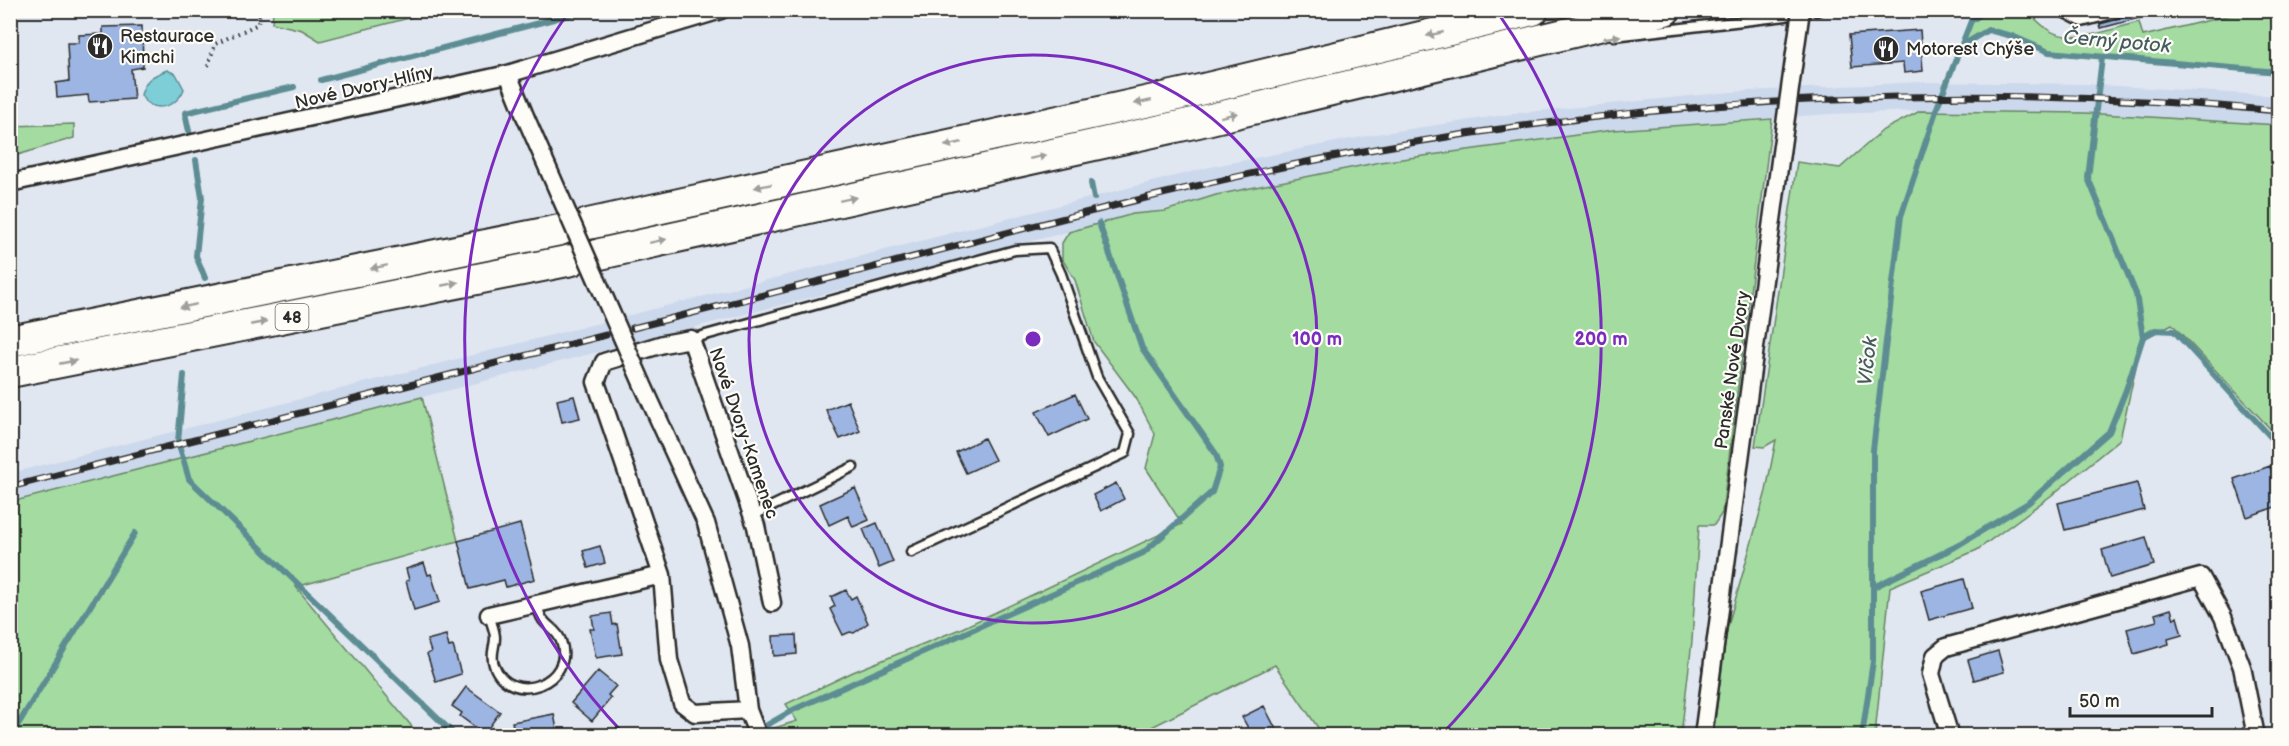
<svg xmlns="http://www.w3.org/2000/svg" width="2289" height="746" viewBox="0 0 2289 746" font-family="'Balsamiq Sans',sans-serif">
<rect width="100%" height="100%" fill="#e0e7f1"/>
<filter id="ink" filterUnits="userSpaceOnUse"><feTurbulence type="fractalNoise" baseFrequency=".0167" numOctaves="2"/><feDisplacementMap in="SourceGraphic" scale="12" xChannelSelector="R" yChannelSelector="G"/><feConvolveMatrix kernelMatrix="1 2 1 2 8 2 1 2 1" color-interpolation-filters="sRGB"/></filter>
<g filter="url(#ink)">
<!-- built -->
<path fill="#ccd8ec" d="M1920,82L2086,84L2278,96V125L2085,113L1920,111L1829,114L1613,130L1300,178L1087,227L11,502V473L1210,167L1376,134L1518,113L1731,92Z"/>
<!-- green -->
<path fill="#a3dba0" stroke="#678366" stroke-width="1.5" d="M1987,10L2026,11C2033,16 2040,24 2047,29C2073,47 2112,28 2139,22L2143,36L2247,11H2278V72L2049,52L2012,36L1989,31L1960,46L1971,21Z
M273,11V10L436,11L320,41L302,30L272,23Z
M1920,111L2085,113L2278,125V437L2172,324L2142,340L2120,439L2052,495L1977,550L1890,587L1875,735H1713L1727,629L1766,491L1776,440L1764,447L1755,446L1797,162L1840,168L1883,130Z
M1772,119L1722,513L1714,525H1699L1692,641L1681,735H1323L1275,665L1136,735H773L771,729L797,721L786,704L853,672L960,629L1182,524L1146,468L1155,434L1136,398L1094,342L1075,280L1062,259V243L1069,232L1133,214L1165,211L1216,195L1380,162L1613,130Z
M74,124V138L11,157V126Z
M422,397L458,541L296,587L419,735H11V502Z"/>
<!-- water -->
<path fill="#7eced8" stroke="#5d8d93" stroke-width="1.5" d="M167,70L176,74L184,89C177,108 151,115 141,95C145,79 152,76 167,70Z"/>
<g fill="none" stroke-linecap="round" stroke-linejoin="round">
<!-- stream -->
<path stroke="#5d8d93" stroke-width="6" d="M1961,46L1988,30L2012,36L2049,52L2278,72
M2102,58L2088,178L2136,294L2143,337
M321,80L588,10
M190,136L185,113L294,87
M196,160L202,198L196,256L205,278
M1091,183L1094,198
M184,375L178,442L189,479L456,736
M1874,587L1955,547L2028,503L2109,432L2126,390L2143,337L2155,330L2174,331L2278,445
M11,736L135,533
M748,736L793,710L1143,553L1212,492L1220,467L1216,454L1142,348L1099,223
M1862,736L1873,661V450L1901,216L1938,105L1971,21L1987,10"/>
</g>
<!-- building -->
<path fill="#9cb5e2" stroke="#2b2b2b" stroke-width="1.5" d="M2134,10H2147V16L2101,28L2100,24L2130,16Z
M142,26L143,67L131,69L134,99L89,102L88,95L57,98L56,83L69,81L67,43H79V35L103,34V27Z
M1920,30L1923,71L1904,73L1903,63L1852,67L1849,35Z
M1075,394L1087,419L1049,437L1036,412Z
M574,396L580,418L562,422L557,400Z
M848,401L860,431L840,439L826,410Z
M984,438L995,460L966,473L956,452Z
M2270,466L2278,489V506L2247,517L2234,479Z
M1116,483L1124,499L1101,511L1093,495Z
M2137,483L2144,510L2065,530L2058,503Z
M855,488L869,520L853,527L848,516L829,525L820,504Z
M877,523L893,562L879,568L863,529Z
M520,524L535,579L506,587L504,580L470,589L458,541Z
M2146,537L2154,565L2110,578L2102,550Z
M600,546L605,563L588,568L583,551Z
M424,563L428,575L431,574L440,602L414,610L406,581L409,580L406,569Z
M1964,579L1972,608L1929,620L1921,591Z
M846,590L851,599L856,596L868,623L854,633L850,632L843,635L830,609L835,606L831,597Z
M2171,609L2174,619L2177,617L2182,635L2168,639L2169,644L2134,654L2127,629L2157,621L2155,614Z
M611,613L613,625L617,624L622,654L596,658L590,629H594L592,616Z
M446,635L449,647L453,646L461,674L436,682L427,654L431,652L427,640Z
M796,635L797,654L774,656L773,636Z
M1998,651L2004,672L1974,680L1968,660Z
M598,671L616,686L608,695L611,698L592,721L571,703Z
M466,687L500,712L484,734L460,716L462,713L452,706Z
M1264,706L1279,735H1252L1242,717Z
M554,714L558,735H515L512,722Z"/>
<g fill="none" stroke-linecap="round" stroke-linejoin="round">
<defs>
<path id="lane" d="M2059,10L2082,22L2128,10
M1816,11L1819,10
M1614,36L1786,16
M691,339L1015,250L1049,248L1061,274L1097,377L1130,434L1125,453L911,552
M752,516L853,467
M489,615C491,622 495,631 495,638C495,647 490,655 494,665C510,708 576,683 561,641C557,630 549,628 543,620C540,616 538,608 537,603"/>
<path id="street" d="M508,74L525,116
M10,183L508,74L721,10
M642,383L706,523L740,646L748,710
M489,615L662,575
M758,736L748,710L695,713L682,703L669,660L662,575L596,382L604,362L663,344L691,339L756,526L772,603
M1703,736L1781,153
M1950,736L1931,674L1935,656L1946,647L2201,577L2223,617L2242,667L2256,736"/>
<path id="highway" d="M588,224L1191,92L1533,10
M600,254L1198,122L1665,10
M10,341L560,230
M10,372L572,260"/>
</defs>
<!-- lane casing -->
<use href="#lane" stroke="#2b2b2b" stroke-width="13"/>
<!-- street casing -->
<use href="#street" stroke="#2b2b2b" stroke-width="21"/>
<!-- highway casing -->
<use href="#highway" stroke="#2b2b2b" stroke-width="34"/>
<!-- path -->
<path stroke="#2b2b2b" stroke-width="4" stroke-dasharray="1.5 4.5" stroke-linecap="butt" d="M208,66L215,44L258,24L260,10
M704,736L712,730"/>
<!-- lane -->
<use href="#lane" stroke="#fdfcf7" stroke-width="8"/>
<!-- street -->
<use href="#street" stroke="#fdfcf7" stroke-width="16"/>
<!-- highway -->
<use href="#highway" stroke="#fdfcf7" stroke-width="30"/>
<defs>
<path id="rail" d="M633,328C752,298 872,268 991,237C1118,204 1246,172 1375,149C1672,96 1979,82 2278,111
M10,487L606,335"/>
</defs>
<!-- rail casing -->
<use href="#rail" stroke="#2b2b2b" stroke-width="7"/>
<!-- rail -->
<use href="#rail" stroke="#fdfcf7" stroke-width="4.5" stroke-dasharray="14" stroke-linecap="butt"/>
<defs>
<path id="street-bridge" d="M525,116L642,383
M1781,153L1801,10"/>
</defs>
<!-- street-bridge casing -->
<use href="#street-bridge" stroke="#2b2b2b" stroke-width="21" stroke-linecap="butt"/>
<!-- street-bridge -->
<use href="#street-bridge" stroke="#fdfcf7" stroke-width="16"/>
</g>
<!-- one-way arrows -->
<defs><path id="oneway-solid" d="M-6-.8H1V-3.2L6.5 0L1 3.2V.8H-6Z" transform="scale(1.5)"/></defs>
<g fill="#9e9e9b">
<use href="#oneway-solid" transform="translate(1435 34) rotate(167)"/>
<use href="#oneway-solid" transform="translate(1612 37) rotate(-7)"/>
<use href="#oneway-solid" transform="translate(1143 102) rotate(168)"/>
<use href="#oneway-solid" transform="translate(1229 115) rotate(-14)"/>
<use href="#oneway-solid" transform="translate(953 144) rotate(168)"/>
<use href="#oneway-solid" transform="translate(1038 157) rotate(-12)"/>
<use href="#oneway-solid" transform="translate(763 186) rotate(168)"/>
<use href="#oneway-solid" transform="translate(848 199) rotate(-12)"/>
<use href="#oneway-solid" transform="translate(658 241) rotate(-12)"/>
<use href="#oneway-solid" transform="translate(379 267) rotate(168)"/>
<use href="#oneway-solid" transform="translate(450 284) rotate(-11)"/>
<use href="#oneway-solid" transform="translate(188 306) rotate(168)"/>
<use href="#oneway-solid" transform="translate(259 323) rotate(-11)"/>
<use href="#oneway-solid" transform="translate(68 362) rotate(-11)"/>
</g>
</g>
<!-- distance rings -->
<g fill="none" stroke="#7b2cbf" stroke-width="3">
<circle cx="1033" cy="339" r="284"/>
<path d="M624 734A568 568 0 0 1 568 13M1498 13A568 568 0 0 1 1442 734"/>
</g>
<!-- icons -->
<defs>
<symbol id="restaurant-disc" viewBox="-11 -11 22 22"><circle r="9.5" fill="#2b2b2b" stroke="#fdfcf7"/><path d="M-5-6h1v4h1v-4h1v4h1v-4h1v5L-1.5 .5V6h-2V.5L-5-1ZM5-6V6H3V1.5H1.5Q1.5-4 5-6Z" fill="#fff"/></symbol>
</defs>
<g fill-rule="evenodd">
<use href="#restaurant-disc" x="85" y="31" width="30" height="30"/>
<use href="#restaurant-disc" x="1871" y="34" width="30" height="30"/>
</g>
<g text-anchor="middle" stroke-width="4.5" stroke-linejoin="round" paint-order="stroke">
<!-- shield labels -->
<rect fill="#fdfcf7" stroke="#6a6a68" stroke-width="1.5" x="275.5" y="304" width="33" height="26" rx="4.5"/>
<g font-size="16" font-weight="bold" fill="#2b2b2b">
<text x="292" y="323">48</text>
</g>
<!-- poi labels -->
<g font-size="18" fill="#2b2b2b" stroke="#fdfcf7" text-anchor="start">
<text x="120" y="42">Restaurace<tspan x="120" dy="21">Kimchi</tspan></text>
<text x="1906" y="55">Motorest Chýše</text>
</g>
<!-- street labels -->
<g font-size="18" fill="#2b2b2b" stroke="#fdfcf7">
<text transform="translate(364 87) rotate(-13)" y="6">Nové Dvory-Hlíny</text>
<text transform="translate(1732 370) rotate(-82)" y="6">Panské Nové Dvory</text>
<text transform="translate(744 433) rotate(71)" y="6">Nové Dvory-Kamenec</text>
</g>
<!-- water labels -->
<g font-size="20" font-style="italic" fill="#445c5f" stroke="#fdfcf7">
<text transform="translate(2117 41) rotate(5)" y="7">Černý potok</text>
<text transform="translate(1867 361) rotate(-83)" y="7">Vlčok</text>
</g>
</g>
<circle cx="1033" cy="339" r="9" fill="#7b2cbf" stroke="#fdfcf7" stroke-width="3"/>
<g font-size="18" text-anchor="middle" font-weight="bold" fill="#7b2cbf" stroke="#fdfcf7" stroke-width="4.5" stroke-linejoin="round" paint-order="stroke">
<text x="1317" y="345">100 m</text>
<text x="1601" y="345">200 m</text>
</g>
<!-- margin -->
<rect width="2289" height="746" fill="none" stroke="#fdfcf7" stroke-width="36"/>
<rect x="18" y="18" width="2253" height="710" fill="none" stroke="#2b2b2b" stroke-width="2" filter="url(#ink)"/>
<!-- scale -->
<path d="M2070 707v9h142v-9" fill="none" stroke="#2b2b2b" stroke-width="3"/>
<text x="2079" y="707" font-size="18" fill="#2b2b2b" stroke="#fdfcf7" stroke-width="4.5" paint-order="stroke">50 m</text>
</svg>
